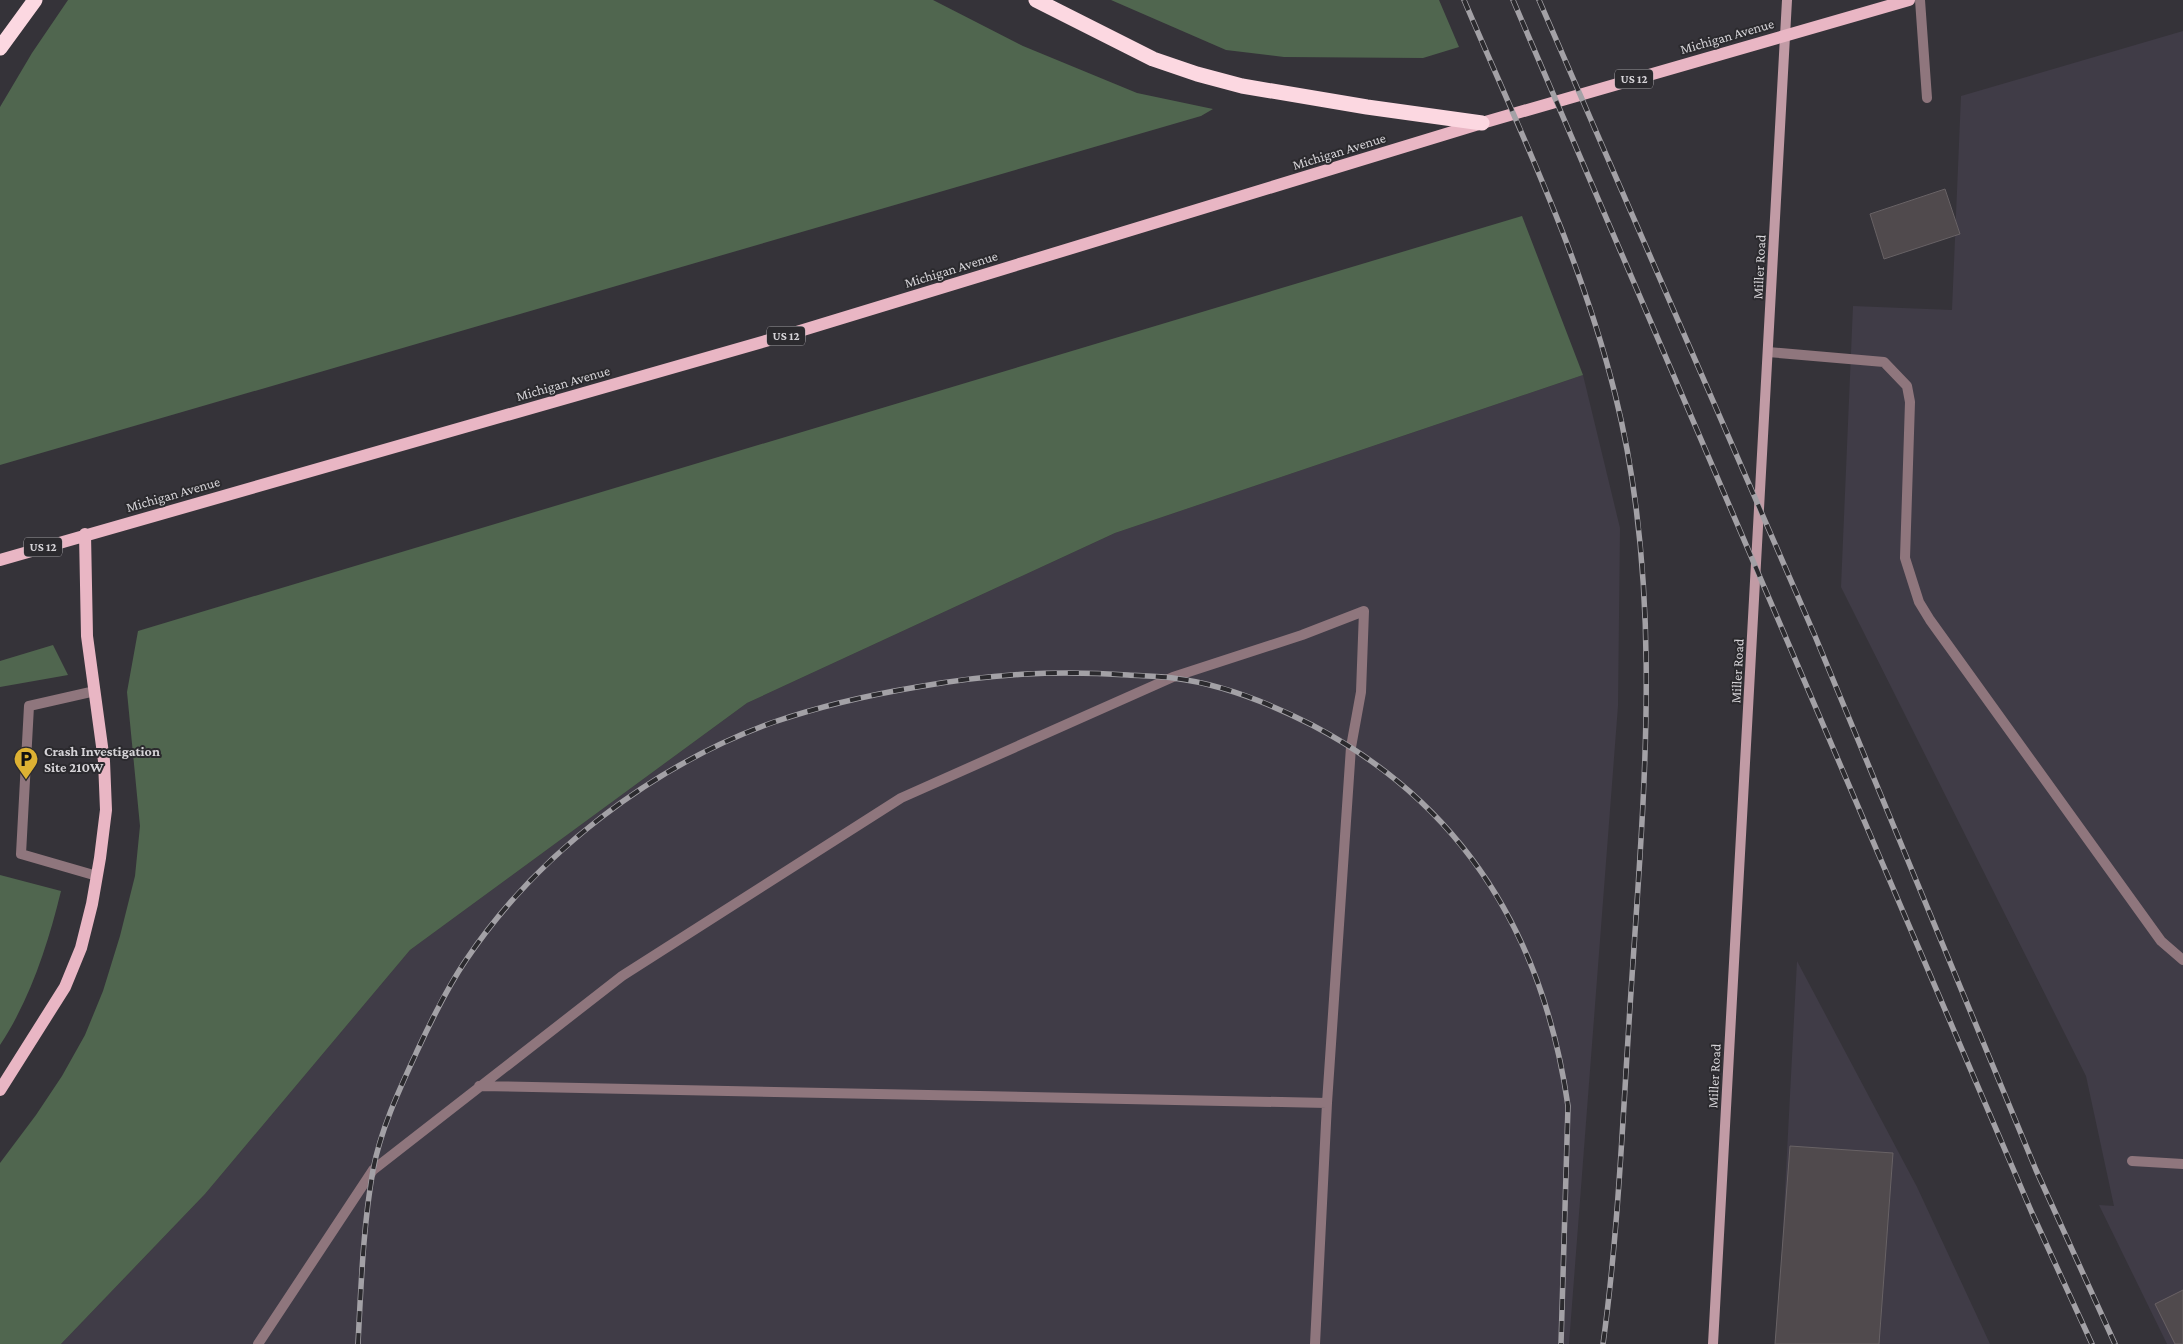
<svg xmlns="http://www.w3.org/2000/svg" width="2183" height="1344" viewBox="0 0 2183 1344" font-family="'Crimson Pro',serif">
<rect width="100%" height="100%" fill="#353339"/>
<!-- built -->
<path fill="#403c47" d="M2183,31V1344H2167L2099,1205L2114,1206L2086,1076L1841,587L1853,306L1952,310L1961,96Z
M1583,375L1620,528L1618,706L1569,1344H61L205,1194L410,950L747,703L1115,533Z
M1797,961L1917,1187L1990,1344H1777Z"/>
<!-- green -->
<path fill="#50664f" d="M68,0H933L1023,46L1137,93L1213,109L1201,116L0,465V107L32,53Z
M1111,0H1439L1459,47L1423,58L1284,57L1226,50Z
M1522,216L1583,375L1115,533L747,703L410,950L205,1194L61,1344H0V1163L36,1115L62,1076L85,1035L103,991L120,936L135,876L140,826L127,692L138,631Z
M53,645L68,675L0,687V661Z
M0,875L61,891C48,944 31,998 0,1045Z"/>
<!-- building -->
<path fill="#504a4d" stroke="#686265" d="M1945,189L1960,234L1884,259L1870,214Z
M1790,1146L1893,1153L1879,1344H1775Z
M2183,1290V1344H2175L2155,1304Z"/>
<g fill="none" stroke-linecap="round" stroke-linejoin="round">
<!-- lane -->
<path stroke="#8f767d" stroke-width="10" d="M1920,0L1927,98
M1768,352L1884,362L1907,386L1910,402L1905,558L1919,602L1930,620L2161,941L2183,960
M95,691L29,706L21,854L97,876
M479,1086L1327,1103
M2132,1161L2183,1164
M258,1344L373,1170L622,976L901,798L1173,677L1302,635L1364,611L1361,692L1351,747L1327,1103L1315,1344"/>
<!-- secondary -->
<path stroke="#c19ba5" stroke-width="10" d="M1713,1344L1787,0"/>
<!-- primary -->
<path stroke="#e9b6c4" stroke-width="12" d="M0,560L790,334L1482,123L1909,0
M0,1090L65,987L81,948L92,904L100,858L106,810L104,761L87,636L85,534"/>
<!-- highway -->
<path stroke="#fcd8e1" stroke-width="15" d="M1036,0L1153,59L1197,74L1242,86L1367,107L1482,123
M0,48L35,0"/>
<defs>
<path id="rail" d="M1464,0C1519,129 1581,257 1615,394C1664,589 1644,793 1631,992C1623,1109 1619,1228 1603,1344
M1513,0L2032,1213L2092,1344
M1539,0L1815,636L2036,1170L2115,1344
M358,1344C361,1286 363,1227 373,1170C381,1128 400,1088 418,1049C432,1019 447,988 466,960C537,854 653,765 774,722C821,706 869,695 917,687C990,674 1054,670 1128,675C1143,676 1158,676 1173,678C1222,684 1269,703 1312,725C1465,805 1544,939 1568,1106L1561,1344"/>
</defs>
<!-- rail casing -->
<use href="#rail" stroke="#a3a1a6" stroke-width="5.5"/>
<!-- rail -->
<use href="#rail" stroke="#2b2a2e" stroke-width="4" stroke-dasharray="11" stroke-linecap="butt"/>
</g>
<!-- icons -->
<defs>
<symbol id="parking-pin" viewBox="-11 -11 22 30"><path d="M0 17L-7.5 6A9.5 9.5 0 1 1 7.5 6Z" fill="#ddb133" stroke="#2b2a2e"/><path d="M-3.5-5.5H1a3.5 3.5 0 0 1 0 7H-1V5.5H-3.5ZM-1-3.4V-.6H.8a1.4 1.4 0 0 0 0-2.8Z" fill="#111"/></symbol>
</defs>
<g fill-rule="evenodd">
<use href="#parking-pin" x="12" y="745" width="28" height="38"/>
</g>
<g text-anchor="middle" stroke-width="4" stroke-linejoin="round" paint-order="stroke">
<!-- shield labels -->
<g fill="#2b2a2e" stroke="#a3a1a5" stroke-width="1">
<rect x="1615" y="69.5" width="38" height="19" rx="4"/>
<rect x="767" y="326.5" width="38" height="19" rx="4"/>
<rect x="24" y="537.5" width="38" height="19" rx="4"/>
</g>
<g font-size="12" font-weight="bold" fill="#d6d4d8">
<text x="1634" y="83">US 12</text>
<text x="786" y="340">US 12</text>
<text x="43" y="551">US 12</text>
</g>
<!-- street labels -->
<g font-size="14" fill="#d6d4d8" stroke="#2b2a2e">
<text transform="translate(1727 36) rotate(-16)" y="5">Michigan Avenue</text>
<text transform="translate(1339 151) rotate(-17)" y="5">Michigan Avenue</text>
<text transform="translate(1759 267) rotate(-87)" y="5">Miller Road</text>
<text transform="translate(951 269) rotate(-17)" y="5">Michigan Avenue</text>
<text transform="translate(563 383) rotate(-16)" y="5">Michigan Avenue</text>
<text transform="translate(173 494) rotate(-16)" y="5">Michigan Avenue</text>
<text transform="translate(1737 671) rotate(-87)" y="5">Miller Road</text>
<text transform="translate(1714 1076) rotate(-87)" y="5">Miller Road</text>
</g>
<!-- poi labels -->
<g font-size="14" font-weight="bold" fill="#d6d4d8" stroke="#2b2a2e" text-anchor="start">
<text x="44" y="756">Crash Investigation<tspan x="44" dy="16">Site 210W</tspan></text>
</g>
</g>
</svg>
